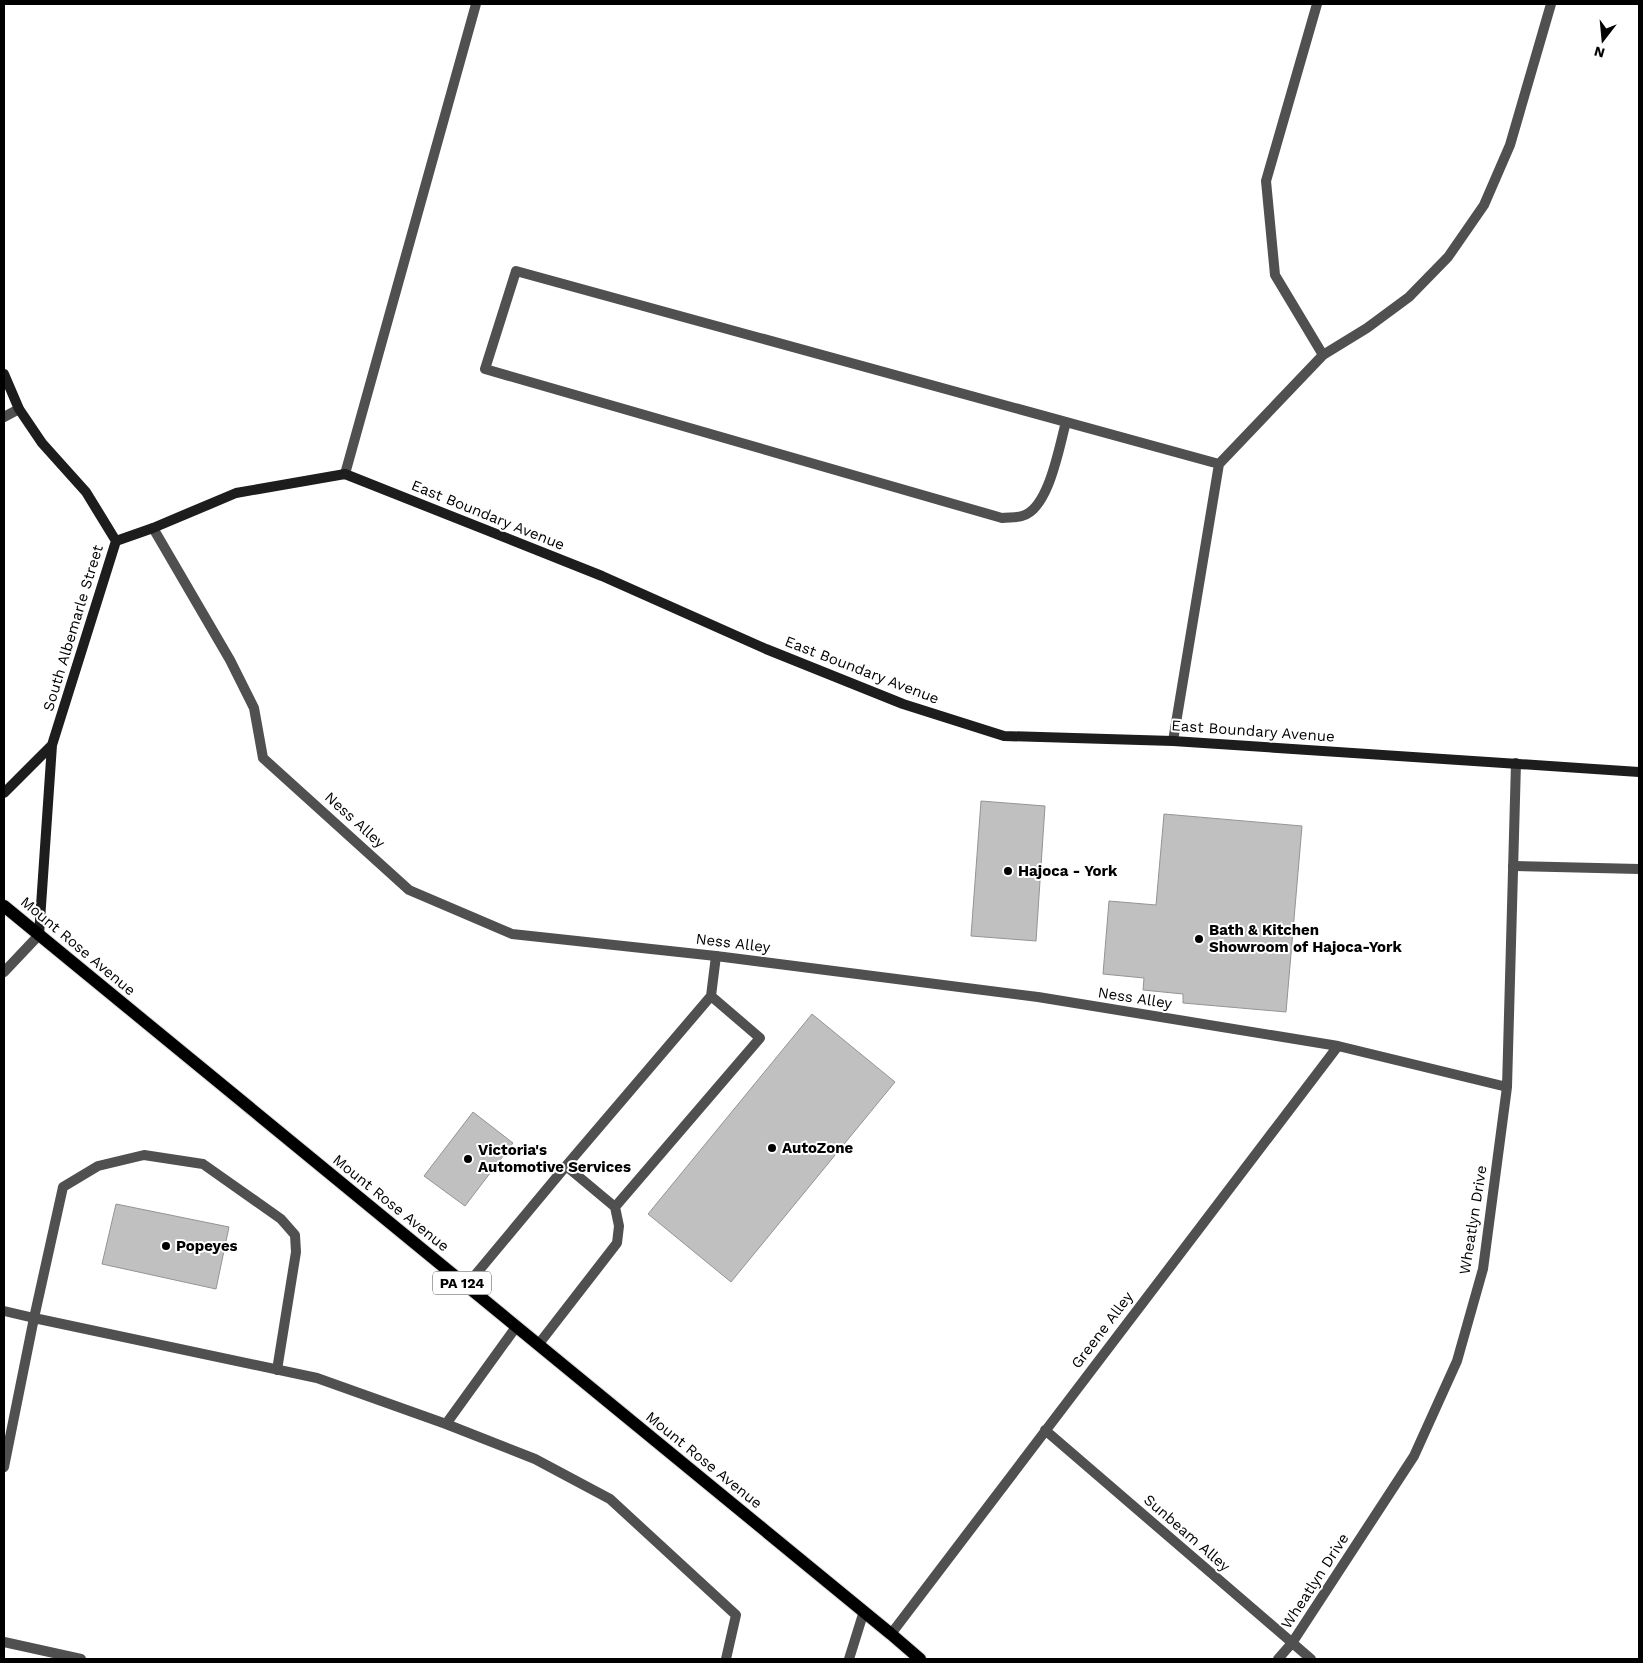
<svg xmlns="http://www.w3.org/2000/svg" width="1643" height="1663" viewBox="0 0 1643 1663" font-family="'Work Sans',sans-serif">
<rect width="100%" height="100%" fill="#fff"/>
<!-- building -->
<path fill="#c0c0c0" stroke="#949494" d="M981,801L1045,806L1036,941L971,936Z
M1164,814L1302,826L1286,1012L1183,1003V994L1143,990L1144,978L1103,974L1109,901L1156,905Z
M812,1014L895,1082L731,1282L648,1214Z
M473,1112L513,1143L465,1206L424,1176Z
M116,1204L229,1227L216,1289L102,1264Z"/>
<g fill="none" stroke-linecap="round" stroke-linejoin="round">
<defs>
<path id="primary" d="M4,906L891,1634L920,1659"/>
</defs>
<!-- primary casing -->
<use href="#primary" stroke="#dbdbdb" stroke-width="14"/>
<!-- lane -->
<path stroke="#505050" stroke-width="10" d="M1317,4L1266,181L1275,275L1323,355
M1066,422C1059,447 1049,509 1022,516C1016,518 1008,517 1002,518L485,369L516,271L1219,464
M345,474L476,4
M1173,741L1219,464L1323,355L1367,328L1409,297L1448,257L1484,205L1510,145L1551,4
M1513,866L1639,869
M566,1166L711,996L716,956
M615,1207L760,1038L711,996
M466,1286L566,1166L615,1207L619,1226L617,1243L538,1345
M4,1311L34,1318L63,1187L98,1166L144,1155L203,1164L281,1219L295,1235L296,1252L277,1370
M446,1424L516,1327
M4,1467L34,1318L317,1378L446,1424L535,1459L610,1499L736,1615L726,1659
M4,1642L81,1659
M849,1659L864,1611"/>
<!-- street -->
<path stroke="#505050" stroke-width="10" d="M4,417L19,409
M153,528L230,660L254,708L263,758L409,890L512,934L716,956L1038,997L1338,1046L1507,1087
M4,972L39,935
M1045,1430L1311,1659
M891,1634L1338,1046
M1278,1659L1292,1643L1414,1456L1457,1361L1483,1269L1507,1087L1516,763"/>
<!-- secondary -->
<path stroke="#1d1d1d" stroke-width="10" d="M4,374L19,409L42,443L86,492L116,541L52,745
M116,541L153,528L236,493L345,474L602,576L766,649L903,704L1004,736L1173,741L1639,772
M4,793L52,745L39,935"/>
<!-- primary -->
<use href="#primary" stroke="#000" stroke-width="12"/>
</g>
<!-- markers -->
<g fill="#000" stroke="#fff" stroke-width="2">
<circle cx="1008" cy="871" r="5"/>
<circle cx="1199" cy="939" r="5"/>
<circle cx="772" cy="1148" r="5"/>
<circle cx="468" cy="1159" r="5"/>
<circle cx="166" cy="1246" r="5"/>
</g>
<g text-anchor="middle" stroke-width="4" stroke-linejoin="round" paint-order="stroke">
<!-- shield labels -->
<rect fill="#fff" stroke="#4c4c4c" stroke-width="1" x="433" y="1271.5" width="58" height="23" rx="4"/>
<g font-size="14" font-weight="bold" fill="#000">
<text x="462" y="1288">PA 124</text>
</g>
<!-- street labels -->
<g font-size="15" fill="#000" stroke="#fff">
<text transform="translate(488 515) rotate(22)" y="5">East Boundary Avenue</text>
<text transform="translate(73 628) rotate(-73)" y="5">South Albemarle Street</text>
<text transform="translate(862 670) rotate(21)" y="5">East Boundary Avenue</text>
<text transform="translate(1253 731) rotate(4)" y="5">East Boundary Avenue</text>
<text transform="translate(355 820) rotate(42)" y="5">Ness Alley</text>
<text transform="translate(733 943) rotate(7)" y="5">Ness Alley</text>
<text transform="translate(78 946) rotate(40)" y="5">Mount Rose Avenue</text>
<text transform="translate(1135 998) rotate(9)" y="5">Ness Alley</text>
<text transform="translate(391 1203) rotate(39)" y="5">Mount Rose Avenue</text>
<text transform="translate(1473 1220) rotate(-81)" y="5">Wheatlyn Drive</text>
<text transform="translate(1102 1330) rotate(-53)" y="5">Greene Alley</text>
<text transform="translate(704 1460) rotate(39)" y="5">Mount Rose Avenue</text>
<text transform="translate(1187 1533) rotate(41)" y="5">Sunbeam Alley</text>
<text transform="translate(1315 1581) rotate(-57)" y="5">Wheatlyn Drive</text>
</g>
<!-- poi labels -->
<g font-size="15" font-weight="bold" fill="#000" stroke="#fff" text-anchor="start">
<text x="1018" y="876">Hajoca - York</text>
<text x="1209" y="935">Bath &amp; Kitchen<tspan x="1209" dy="17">Showroom of Hajoca-York</tspan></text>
<text x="782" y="1153">AutoZone</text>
<text x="478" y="1155">Victoria's<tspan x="478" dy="17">Automotive Services</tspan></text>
<text x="176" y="1251">Popeyes</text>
</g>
</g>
<!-- border -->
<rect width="1643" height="1663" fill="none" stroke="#000000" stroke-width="10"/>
<!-- north arrow -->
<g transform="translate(1603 40) rotate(196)" stroke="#ffffff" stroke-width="4" paint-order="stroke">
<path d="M0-4L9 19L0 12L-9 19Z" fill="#000000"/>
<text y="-8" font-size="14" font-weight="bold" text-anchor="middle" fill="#000000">N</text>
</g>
</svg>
